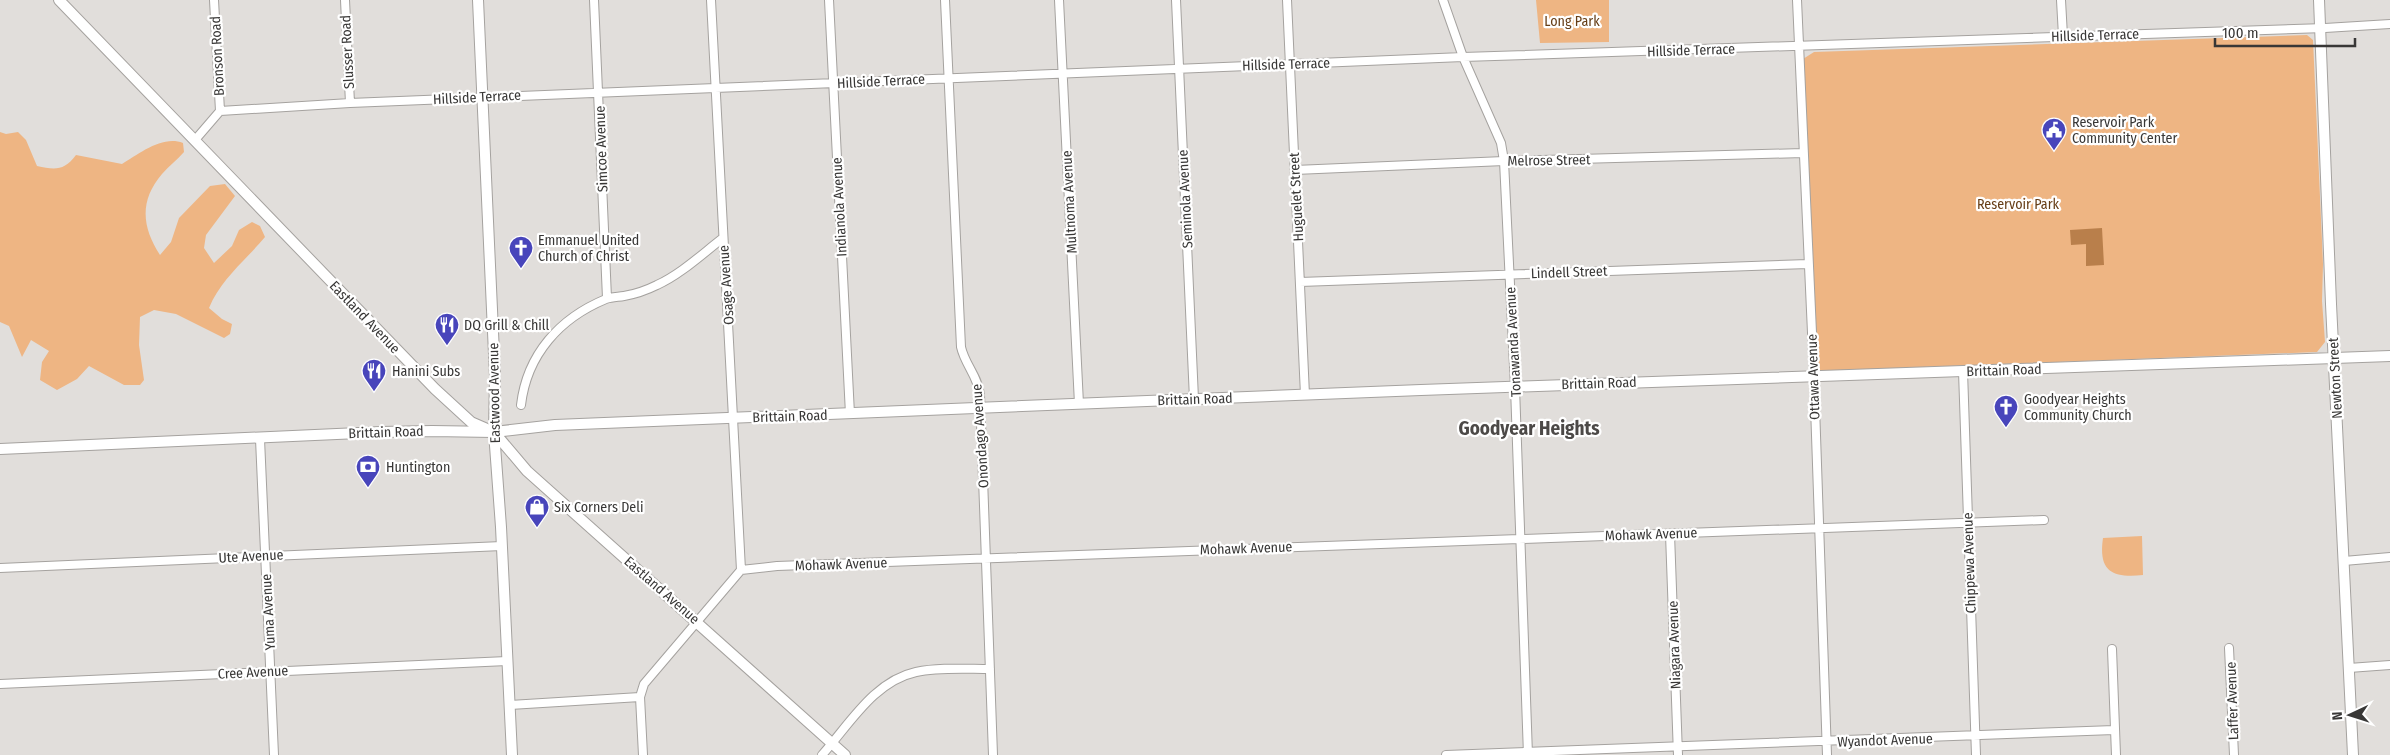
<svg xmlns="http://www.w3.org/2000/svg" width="2390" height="755" viewBox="0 0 2390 755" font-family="'Fira Sans Condensed',sans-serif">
<rect width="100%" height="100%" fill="#e1dedb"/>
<!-- green -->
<path fill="#eeb583" d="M1536,0H1609V42L1540,43Z
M2307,35L2313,40L2323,264L2322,301L2325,342L2317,352L1820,371L1816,368L1803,59L1814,52Z
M0,132L6,134L18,132L26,140L37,166C55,170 64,171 76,155L122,164C139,154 162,135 183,143L184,152C177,160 169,166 162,174C139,201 142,227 160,255L171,242L179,218L210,186L225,184L235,196L206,235L204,248L214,263L232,246L239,230L252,222L260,226L265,237C245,261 221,279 209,308L222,319L232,324L230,334L224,338L176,314L154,310L140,317L139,345L144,380L140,385H124L89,366L77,379L57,390L40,380L42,362L49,351L31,340L22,357L9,326L0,322Z
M2142,536L2143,575C2113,578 2098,572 2103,538Z"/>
<!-- water -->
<path fill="#b97f4b" d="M2102,228L2104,265L2086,266V244L2071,245L2070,230Z"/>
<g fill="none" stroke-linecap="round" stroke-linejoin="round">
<defs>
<path id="street" d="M214,0L220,111
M345,0L350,103
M594,0L607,298
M711,0L741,570
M829,0L850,414
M945,0L961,347C965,365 978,376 980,395L993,755
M1059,0L1079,404
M1176,0L1194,399
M1287,0L1305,395
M1443,0L1463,57L1501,143L1504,161L1515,387L1528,755
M1797,0L1814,377L1827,755
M2061,0L2063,36
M195,140L220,111L350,103L1463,57L2325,28L2390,24
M1295,170L1504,161L1803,153
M1300,282L1808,264
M1963,371L1976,755
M521,405C527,354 560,318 606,299C611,297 618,297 624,296C636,294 647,290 657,285C681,274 702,254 723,238
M260,439L274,755
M1670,534L1678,755
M2344,561L2390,557
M0,568L502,546
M2229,648L2234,755
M2112,649L2116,755
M2349,668L2390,665
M0,684L507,661
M510,705L640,697
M643,755L640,697L644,684L741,570L777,566L2044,520
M822,755C849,725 874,681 916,672C939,667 966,669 990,669
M1446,755L2114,730"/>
<path id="secondary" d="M59,0L435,389L471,422L494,432L527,471L845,755
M478,0L495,376L494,432L501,527L512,755
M2319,0L2331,304L2353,755
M0,449L381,432L432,431L494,432L555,425L1421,390L2390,356"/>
</defs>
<!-- street casing -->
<use href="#street" stroke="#a5a29f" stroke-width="10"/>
<!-- secondary casing -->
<use href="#secondary" stroke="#a5a29f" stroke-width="12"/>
<!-- street -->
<use href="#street" stroke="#fff" stroke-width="8"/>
<!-- secondary -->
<use href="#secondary" stroke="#fff" stroke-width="10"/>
</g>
<!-- icons -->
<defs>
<symbol id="civic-pin" viewBox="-11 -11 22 30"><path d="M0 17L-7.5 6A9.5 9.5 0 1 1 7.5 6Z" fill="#4845bb" stroke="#fff"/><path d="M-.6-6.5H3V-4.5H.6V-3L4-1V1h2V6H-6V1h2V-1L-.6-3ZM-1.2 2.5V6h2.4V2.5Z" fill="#fff"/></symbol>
<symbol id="church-pin" viewBox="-11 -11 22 30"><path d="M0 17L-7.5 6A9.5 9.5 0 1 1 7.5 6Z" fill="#4845bb" stroke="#fff"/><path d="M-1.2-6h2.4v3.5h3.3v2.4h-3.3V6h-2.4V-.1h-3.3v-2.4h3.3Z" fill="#fff"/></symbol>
<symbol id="restaurant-pin" viewBox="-11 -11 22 30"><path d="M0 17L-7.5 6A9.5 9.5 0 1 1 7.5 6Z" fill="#4845bb" stroke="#fff"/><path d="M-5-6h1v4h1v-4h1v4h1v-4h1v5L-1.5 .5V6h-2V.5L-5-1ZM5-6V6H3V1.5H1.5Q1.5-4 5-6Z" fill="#fff"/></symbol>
<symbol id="bank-pin" viewBox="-11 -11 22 30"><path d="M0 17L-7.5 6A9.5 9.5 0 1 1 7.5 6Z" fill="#4845bb" stroke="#fff"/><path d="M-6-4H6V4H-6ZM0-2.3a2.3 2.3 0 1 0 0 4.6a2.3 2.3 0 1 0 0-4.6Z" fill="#fff"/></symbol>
<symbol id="shop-pin" viewBox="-11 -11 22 30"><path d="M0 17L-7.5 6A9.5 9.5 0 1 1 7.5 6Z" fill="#4845bb" stroke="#fff"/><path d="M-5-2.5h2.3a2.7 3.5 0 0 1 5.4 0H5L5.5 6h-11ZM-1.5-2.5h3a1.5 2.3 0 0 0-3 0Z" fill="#fff"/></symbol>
</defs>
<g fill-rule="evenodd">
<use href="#civic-pin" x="2040" y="116" width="28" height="38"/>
<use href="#church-pin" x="507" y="234" width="28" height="38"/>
<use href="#restaurant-pin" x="433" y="311" width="28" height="38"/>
<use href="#restaurant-pin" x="360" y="357" width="28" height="38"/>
<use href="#church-pin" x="1992" y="393" width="28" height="38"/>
<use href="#bank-pin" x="354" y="453" width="28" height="38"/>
<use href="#shop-pin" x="523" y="493" width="28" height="38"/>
</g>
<g text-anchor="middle" stroke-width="4.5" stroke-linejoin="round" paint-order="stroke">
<!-- park labels -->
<g font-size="14" fill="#663d16" stroke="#fff">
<text x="1572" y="26">Long Park</text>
<text x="2018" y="209">Reservoir Park</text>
</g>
<!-- street labels -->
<g font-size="14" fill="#383736" stroke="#fff">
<text transform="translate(2095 35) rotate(-2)" y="5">Hillside Terrace</text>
<text transform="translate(1691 50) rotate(-2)" y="5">Hillside Terrace</text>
<text transform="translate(347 52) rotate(-93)" y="5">Slusser Road</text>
<text transform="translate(217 56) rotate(-93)" y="5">Bronson Road</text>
<text transform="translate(1286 64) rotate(-2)" y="5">Hillside Terrace</text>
<text transform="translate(881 81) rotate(-3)" y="5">Hillside Terrace</text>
<text transform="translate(477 97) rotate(-3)" y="5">Hillside Terrace</text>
<text transform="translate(601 149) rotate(-92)" y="5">Simcoe Avenue</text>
<text transform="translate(1549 160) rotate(-1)" y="5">Melrose Street</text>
<text transform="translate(1296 197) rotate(-93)" y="5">Huguelet Street</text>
<text transform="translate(1185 199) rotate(-93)" y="5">Seminola Avenue</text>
<text transform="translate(1069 202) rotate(-93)" y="5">Multnoma Avenue</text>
<text transform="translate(839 207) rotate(-93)" y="5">Indianola Avenue</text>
<text transform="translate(1569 272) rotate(-2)" y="5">Lindell Street</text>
<text transform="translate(726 285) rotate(-94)" y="5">Osage Avenue</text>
<text transform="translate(365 317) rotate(46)" y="5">Eastland Avenue</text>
<text transform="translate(1513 342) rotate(-93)" y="5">Tonawanda Avenue</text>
<text transform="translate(2004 370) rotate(-2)" y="5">Brittain Road</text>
<text transform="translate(1813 377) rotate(-92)" y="5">Ottawa Avenue</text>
<text transform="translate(2335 378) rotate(-93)" y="5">Newton Street</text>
<text transform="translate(1599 383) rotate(-2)" y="5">Brittain Road</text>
<text transform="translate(494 393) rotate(-91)" y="5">Eastwood Avenue</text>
<text transform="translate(1195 399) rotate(-2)" y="5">Brittain Road</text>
<text transform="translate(790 416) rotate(-2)" y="5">Brittain Road</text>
<text transform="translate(386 432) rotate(-2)" y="5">Brittain Road</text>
<text transform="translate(980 436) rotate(-94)" y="5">Onondago Avenue</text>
<text transform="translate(1651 534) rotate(-2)" y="5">Mohawk Avenue</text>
<text transform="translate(1246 548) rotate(-2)" y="5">Mohawk Avenue</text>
<text transform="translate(251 556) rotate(-3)" y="5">Ute Avenue</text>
<text transform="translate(1969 563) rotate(-92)" y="5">Chippewa Avenue</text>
<text transform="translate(841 564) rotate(-2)" y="5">Mohawk Avenue</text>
<text transform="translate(662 590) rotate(41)" y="5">Eastland Avenue</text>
<text transform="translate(268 612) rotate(-93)" y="5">Yuma Avenue</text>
<text transform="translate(1674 645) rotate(-92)" y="5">Niagara Avenue</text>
<text transform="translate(253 672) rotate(-3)" y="5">Cree Avenue</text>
<text transform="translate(2232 701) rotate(-92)" y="5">Laffer Avenue</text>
<text transform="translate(1885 740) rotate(-2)" y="5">Wyandot Avenue</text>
</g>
<!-- poi labels -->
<g font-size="14" fill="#383736" stroke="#fff" text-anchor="start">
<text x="2072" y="127">Reservoir Park<tspan x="2072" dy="16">Community Center</tspan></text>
<text x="538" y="245">Emmanuel United<tspan x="538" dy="16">Church of Christ</tspan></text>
<text x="464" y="330">DQ Grill &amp; Chill</text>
<text x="392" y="376">Hanini Subs</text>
<text x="2024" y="404">Goodyear Heights<tspan x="2024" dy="16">Community Church</tspan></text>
<text x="386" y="472">Huntington</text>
<text x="554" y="512">Six Corners Deli</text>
</g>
<!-- district labels -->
<g font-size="19" font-weight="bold" fill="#4c4947" stroke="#fff">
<text x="1529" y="435">Goodyear Heights</text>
</g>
</g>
<!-- north arrow -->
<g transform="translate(2350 715) rotate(266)" stroke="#ffffff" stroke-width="4" paint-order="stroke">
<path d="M0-4L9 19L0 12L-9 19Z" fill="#383736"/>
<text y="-8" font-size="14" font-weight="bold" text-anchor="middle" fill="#383736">N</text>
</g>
<!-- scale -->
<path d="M2215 38v8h140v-8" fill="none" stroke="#383736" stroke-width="2.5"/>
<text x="2222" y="38" font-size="15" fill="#383736" stroke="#ffffff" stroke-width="4" paint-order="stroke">100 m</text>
</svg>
